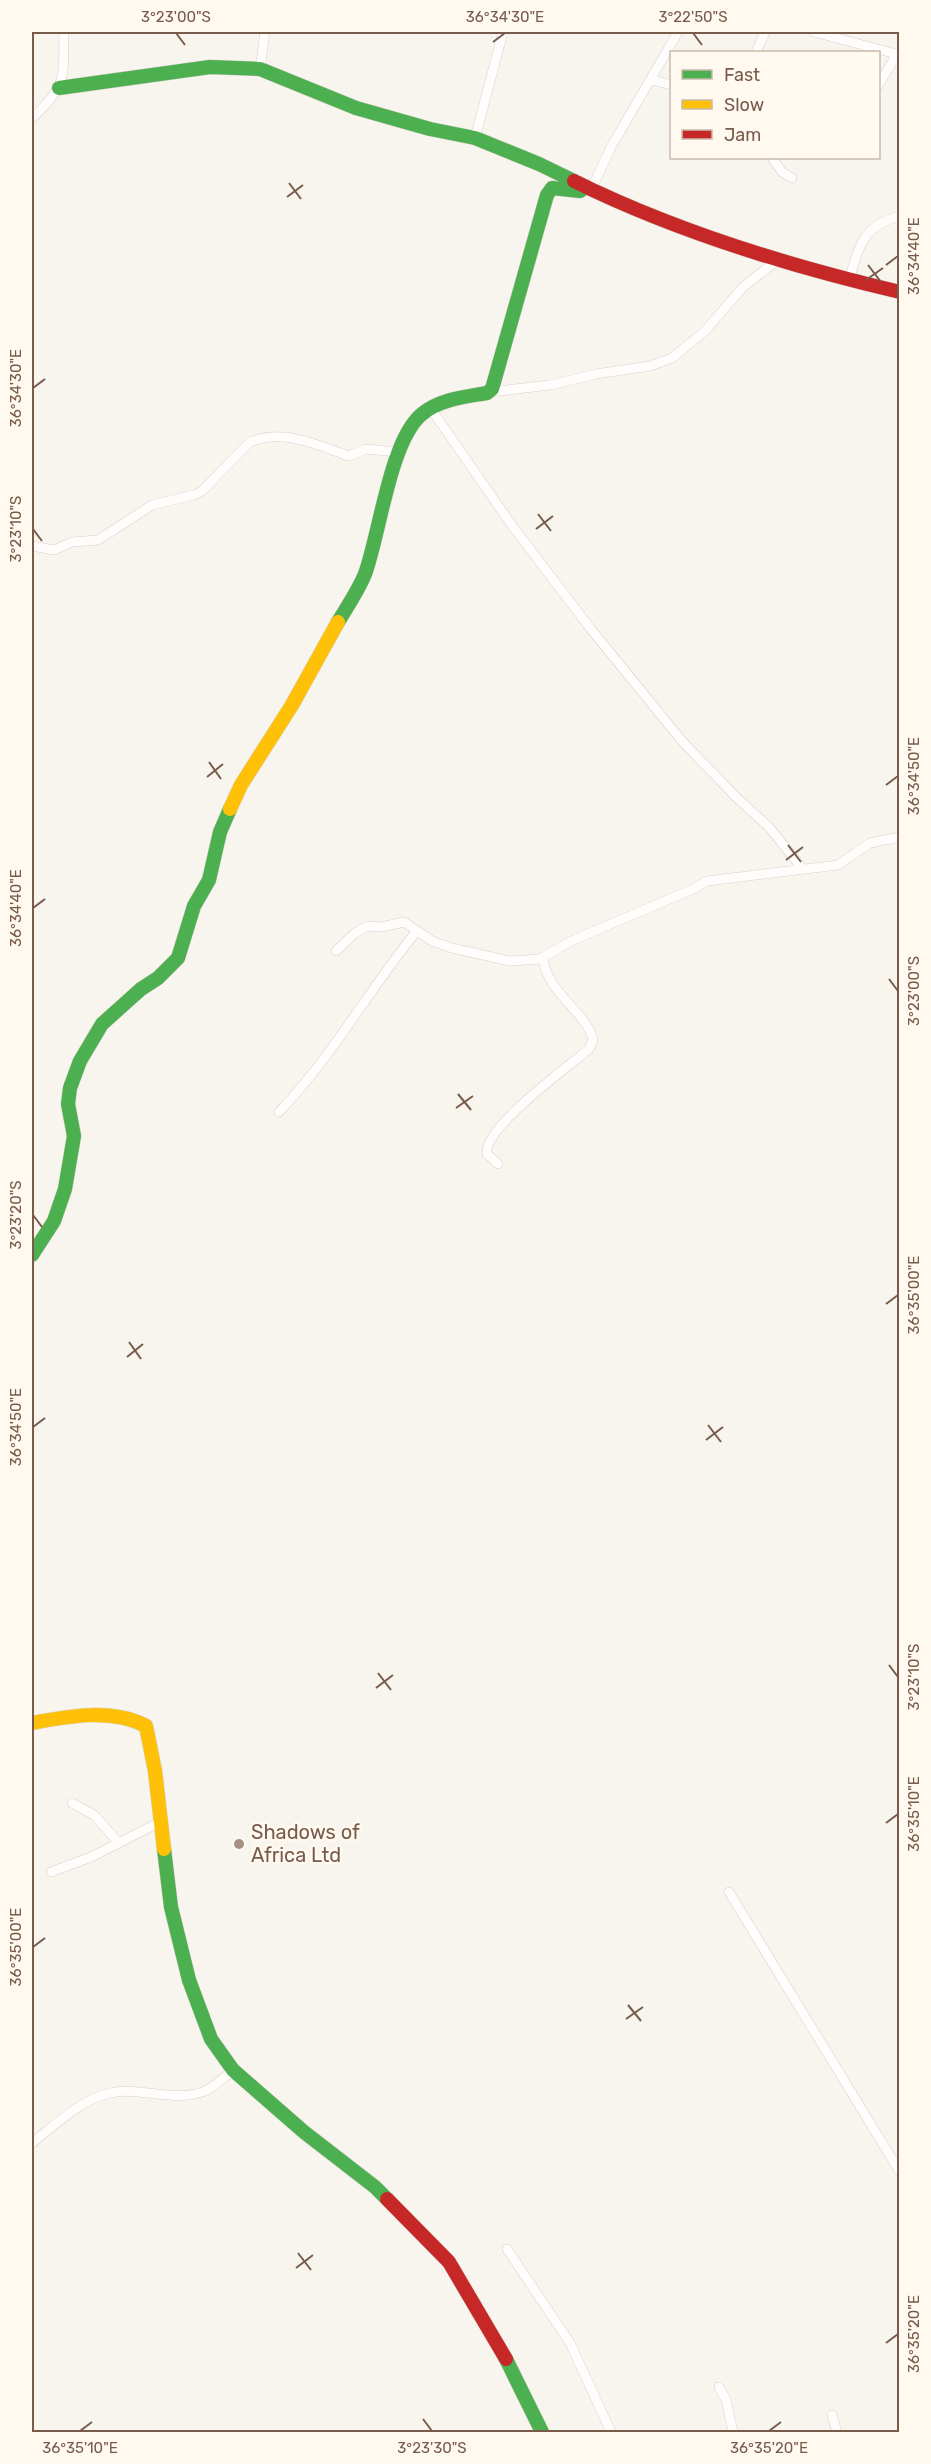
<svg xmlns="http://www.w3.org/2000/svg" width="931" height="2464" viewBox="0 0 931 2464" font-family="Rubik,sans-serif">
<rect width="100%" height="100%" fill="#f8f4ee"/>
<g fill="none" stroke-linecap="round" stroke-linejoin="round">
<defs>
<path id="street" d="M814,32L900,55
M756,52L765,32
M260,69L265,32
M652,80L672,85
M878,86L897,54
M32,118C68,85 63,78 64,32
M475,138L503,32
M772,158L782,172L792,178
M591,190L611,147L678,32
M849,280C859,248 862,225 900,216
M490,392L550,385L596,374L650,366L672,358L705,331L743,287L779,259
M431,409L511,524L590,628L682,741L737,798L769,827L802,868
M32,546L54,550L72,542L98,540L152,505L194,495L202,491L250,442C284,428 317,445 349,456L366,449L398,452
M336,951L355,933L367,926L381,927L404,922L432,941L452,948L510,961L540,959L571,941L693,889L707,881L838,865L870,843L900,837
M279,1112C332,1057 368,991 416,932
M498,1164L487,1154C482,1129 569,1066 589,1049L593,1040C588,1014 548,994 543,959
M72,1803L94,1815L118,1842
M51,1872L91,1857L160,1822
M729,1892L900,2172
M32,2143C55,2125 80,2100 110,2093C141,2086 178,2104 207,2090C216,2085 225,2077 233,2070
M507,2249L570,2343L611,2432
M719,2387L726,2400L733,2432
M832,2415L837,2432"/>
<path id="fast" d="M59,88L210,67L260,69L356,108L430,129L475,138L539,164L574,181
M338,622C347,607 358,591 365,574C380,533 390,440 422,414C440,399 465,397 487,393L492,389L547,195L552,188L580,191L586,187
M32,1255L54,1221L65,1189L74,1136L68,1104L70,1088L80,1061L102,1024L141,989L158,978L178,958L194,906L209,880L220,832L230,809
M164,1849L171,1907L189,1980L211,2039L233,2070L304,2132L375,2187L387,2199
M506,2359L542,2432"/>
<path id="slow" d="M230,809L241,785L292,705L338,622
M32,1723C69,1716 112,1708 146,1726L155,1771L164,1849"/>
<path id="jam" d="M574,181C677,232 789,266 900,292
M387,2199L449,2262L506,2359"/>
</defs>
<!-- street casing -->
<use href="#street" stroke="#d7d1cb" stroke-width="10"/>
<!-- fast casing -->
<use href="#fast" stroke="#d8d0c9" stroke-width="15"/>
<!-- slow casing -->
<use href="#slow" stroke="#d8d0c9" stroke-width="15"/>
<!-- jam casing -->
<use href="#jam" stroke="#d8d0c9" stroke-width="15"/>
<!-- street -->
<use href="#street" stroke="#fefdfc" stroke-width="9"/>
<!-- fast -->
<use href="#fast" stroke="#4caf50" stroke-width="14"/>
<!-- slow -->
<use href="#slow" stroke="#ffc107" stroke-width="14"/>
<!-- jam -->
<use href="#jam" stroke="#c62828" stroke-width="14"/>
</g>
<!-- ticks -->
<path fill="none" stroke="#785b4b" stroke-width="2" d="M176,33L185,45M693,33L702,45M493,42L505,33M289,183L301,199M287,197L303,185M868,265L881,282M886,265L898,256M866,280L883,268M33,388L45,379M538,514L551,531M33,529L42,541M536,529L553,516M209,762L221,779M207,777L223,764M886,785L898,776M788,845L801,862M786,860L803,847M33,908L45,899M889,979L898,991M458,1094L471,1110M456,1108L473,1096M33,1215L42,1227M886,1304L898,1295M129,1342L141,1359M127,1357L143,1344M708,1425L721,1442M33,1427L45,1418M706,1440L723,1427M889,1665L898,1677M378,1673L391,1690M376,1688L393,1675M886,1823L898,1814M33,1947L45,1938M628,2005L641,2021M626,2019L643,2007M298,2253L311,2270M296,2268L313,2255M886,2343L898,2334M423,2419L432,2431M80,2431L92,2422M769,2431L781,2422"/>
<!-- markers -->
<circle fill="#a59184" stroke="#fff9ef" stroke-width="2" cx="239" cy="1844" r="6"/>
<g text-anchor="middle" stroke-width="5" stroke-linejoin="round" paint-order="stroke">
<!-- poi labels -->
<g font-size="20" fill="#785b4b" stroke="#fff9ef" text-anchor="start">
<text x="251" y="1839">Shadows of<tspan x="251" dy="23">Africa Ltd</tspan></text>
</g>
</g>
<!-- border -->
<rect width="931" height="2464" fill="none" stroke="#fff9ef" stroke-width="66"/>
<!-- legend -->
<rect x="670" y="51" width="210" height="108" fill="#fff9ef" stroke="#c9baad" stroke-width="1.5"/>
<rect x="682" y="70" width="30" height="9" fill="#4caf50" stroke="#c9baad" stroke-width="1.5"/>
<text x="724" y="81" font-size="18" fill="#785b4b">Fast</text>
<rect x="682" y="100" width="30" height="9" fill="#ffc107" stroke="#c9baad" stroke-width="1.5"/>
<text x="724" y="111" font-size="18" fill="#785b4b">Slow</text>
<rect x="682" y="130" width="30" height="9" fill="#c62828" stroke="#c9baad" stroke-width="1.5"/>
<text x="724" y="141" font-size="18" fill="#785b4b">Jam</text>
<rect x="33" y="33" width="865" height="2398" fill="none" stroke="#785b4b" stroke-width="2"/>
<g font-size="15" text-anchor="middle" fill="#785b4b">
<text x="176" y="22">3°23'00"S</text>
<text x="505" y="22">36°34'30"E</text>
<text x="693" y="22">3°22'50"S</text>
<text transform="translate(914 256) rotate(-90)" y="5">36°34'40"E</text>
<text transform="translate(16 388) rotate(-90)" y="5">36°34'30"E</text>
<text transform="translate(16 529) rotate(-90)" y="5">3°23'10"S</text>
<text transform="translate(914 776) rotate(-90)" y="5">36°34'50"E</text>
<text transform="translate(16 908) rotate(-90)" y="5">36°34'40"E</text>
<text transform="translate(914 991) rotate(-90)" y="5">3°23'00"S</text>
<text transform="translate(16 1215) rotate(-90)" y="5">3°23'20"S</text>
<text transform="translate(914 1295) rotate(-90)" y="5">36°35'00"E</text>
<text transform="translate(16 1427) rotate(-90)" y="5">36°34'50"E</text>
<text transform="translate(914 1677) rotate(-90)" y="5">3°23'10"S</text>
<text transform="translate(914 1814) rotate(-90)" y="5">36°35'10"E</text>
<text transform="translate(16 1947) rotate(-90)" y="5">36°35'00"E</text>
<text transform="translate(914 2334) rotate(-90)" y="5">36°35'20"E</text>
<text x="80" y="2453">36°35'10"E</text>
<text x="432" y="2453">3°23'30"S</text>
<text x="769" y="2453">36°35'20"E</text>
</g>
</svg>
